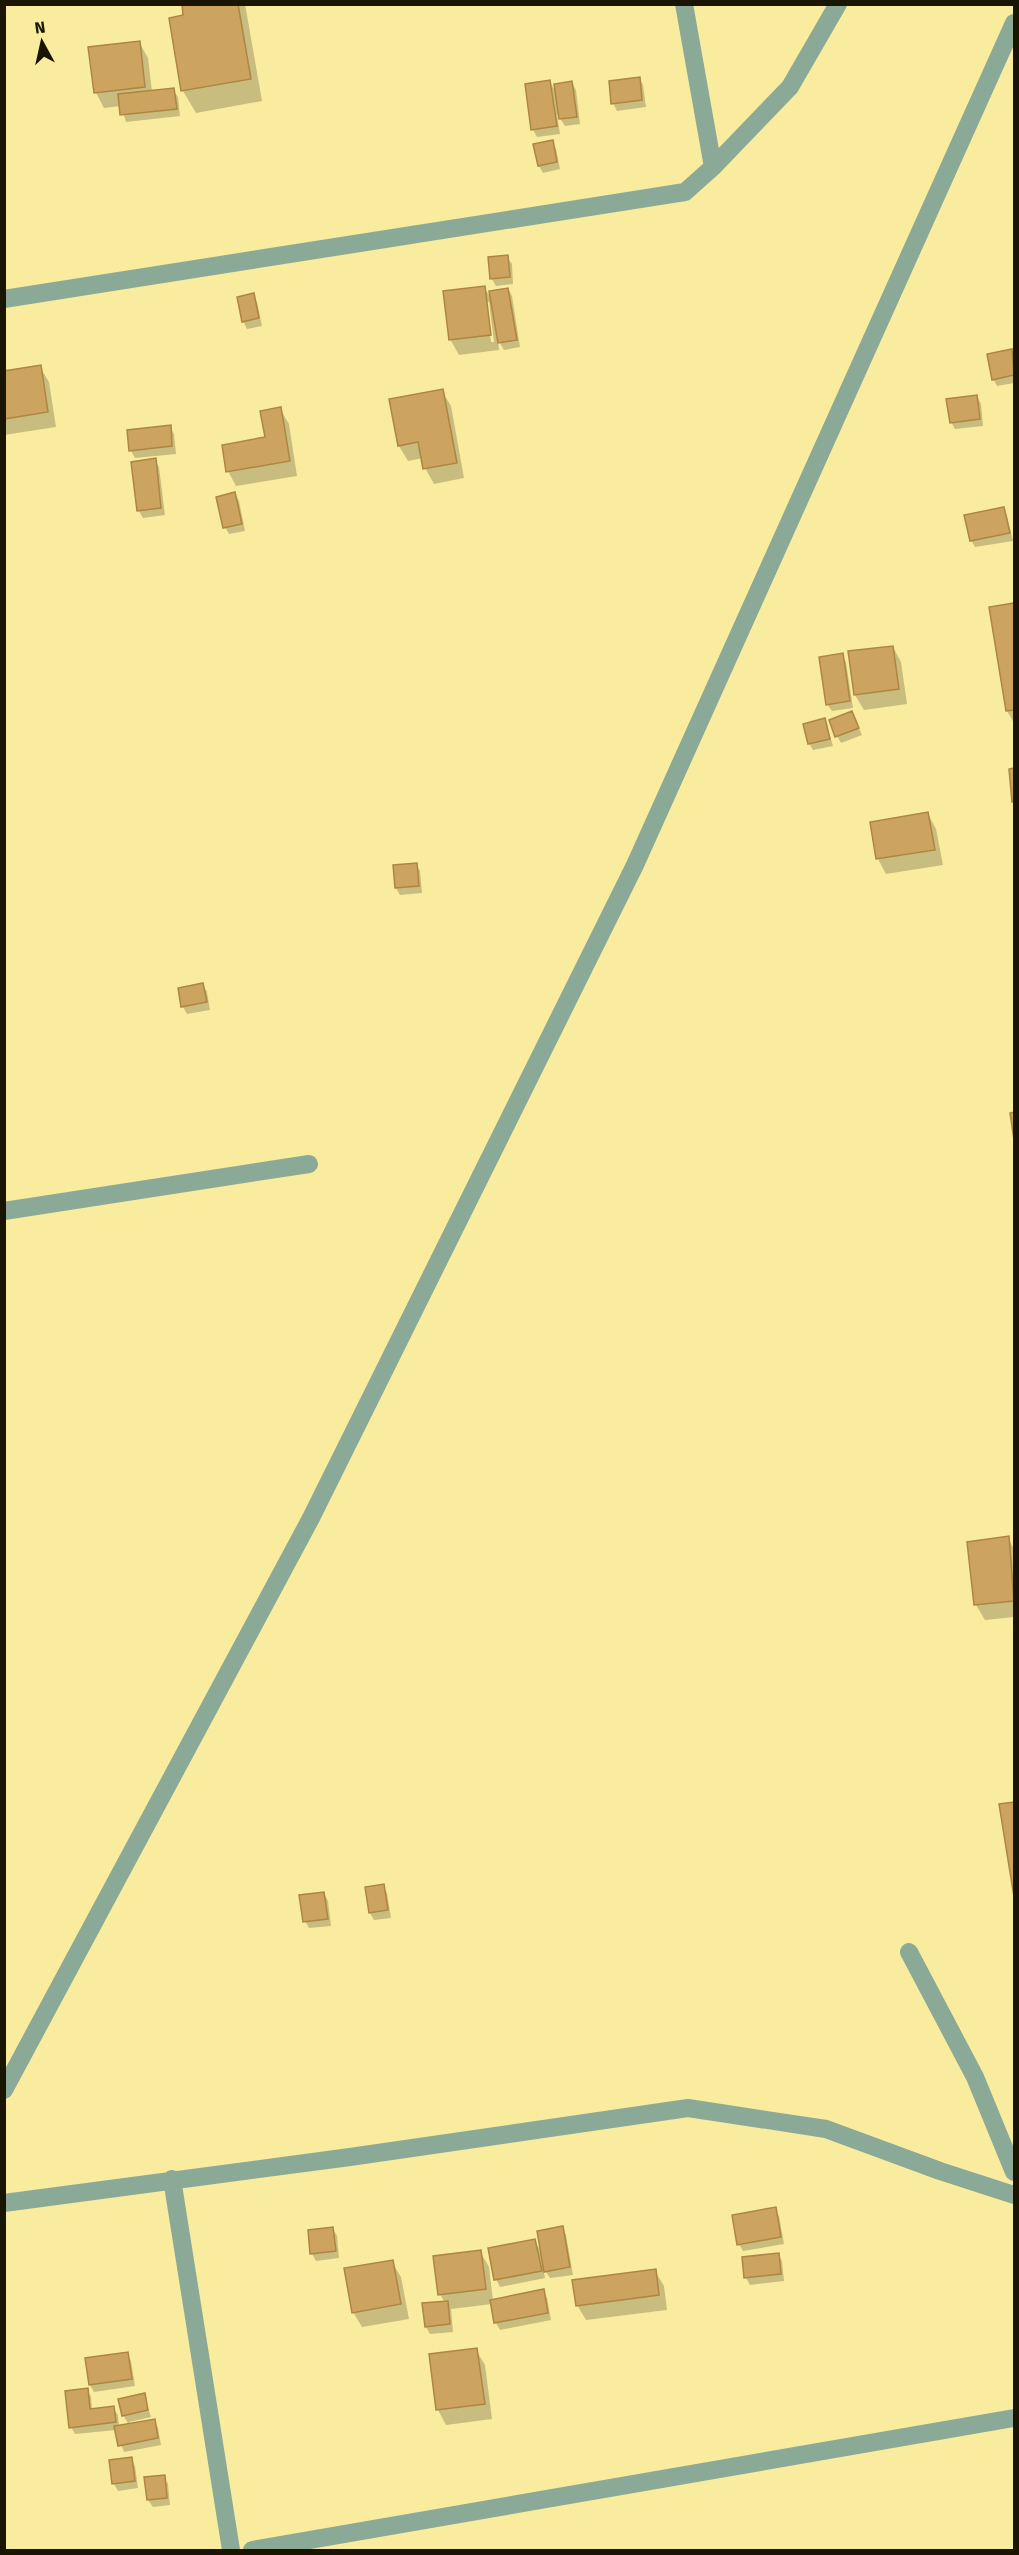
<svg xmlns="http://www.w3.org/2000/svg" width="1019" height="2555" viewBox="0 0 1019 2555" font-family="'Fira Sans',sans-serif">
<rect width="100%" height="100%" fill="#faec9e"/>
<!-- shadow -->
<path fill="#0003" fill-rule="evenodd" d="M183,4H245L262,101L196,113L183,91L170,19L185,16Z
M139,42L148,58L152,92L173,90L178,97L180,116L126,122L121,106L104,108L96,93Z
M639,78L643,85L646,107L617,111L613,103Z
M550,82L557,94L572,83L576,90L580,124L565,126L557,114L560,134L537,137L533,130Z
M552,142L556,149L560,169L543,173L539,166Z
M507,257L512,264L513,284L496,286L492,279L489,259Z
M484,287L492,300L508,289L512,296L520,347L504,350L498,340L499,350L459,355L450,339ZM486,302H489L494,342H491Z
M253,295L257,302L262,326L247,329L243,321Z
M1011,351L1014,356V383L997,386L993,379Z
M40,367L49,382L56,427L4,435V372Z
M442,391L451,406L464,478L434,484L425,468L423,458L408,461L399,446Z
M977,396L981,404L983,426L955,429L951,422Z
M280,409L289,424L297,476L236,486L228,471L266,438Z
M170,426L174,434L176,454L135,458L131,451Z
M155,460L159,467L165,515L143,518L139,511Z
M235,494L239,501L245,531L229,534L225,527Z
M1003,509L1007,516L1013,541L975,547L971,540Z
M1014,605V723L1007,711L991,608Z
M893,647L901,662L907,704L864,710L855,695Z
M842,655L846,662L853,708L832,711L827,704Z
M852,713L862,735L841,743L837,736Z
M825,720L833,746L813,750L809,743Z
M928,814L936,829L943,865L886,874L878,859L871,823Z
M416,864L420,871L422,893L400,895L396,888Z
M203,985L207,992L210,1010L187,1014L183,1007L180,989Z
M1008,1538L1014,1549V1617L985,1620L976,1605Z
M1014,1804V1888L1001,1806Z
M383,1886L387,1893L391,1918L374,1920L370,1913Z
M324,1893L328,1901L331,1926L309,1928L305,1921Z
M775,2209L779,2216L784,2244L743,2251L739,2244Z
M562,2228L566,2235L573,2275L550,2278L543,2267L545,2278L500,2287L496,2279L535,2241L542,2254Z
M333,2229L337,2236L339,2258L316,2261L312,2254L309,2232Z
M480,2251L489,2267L493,2301L543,2291L547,2298L551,2320L500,2330L496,2323L492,2304L451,2309L453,2332L430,2334L426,2327L423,2305L445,2303L440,2294Z
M778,2254L782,2261L784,2281L750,2285L746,2278Z
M392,2262L401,2277L409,2319L362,2327L353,2312Z
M655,2271L664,2286L667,2310L586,2320L577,2305Z
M476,2350L485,2365L492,2419L446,2425L438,2410L431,2356Z
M127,2354L131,2361L135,2386L94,2392L90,2385Z
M87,2390L91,2397L92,2410L113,2408L118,2415L119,2427L129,2425L123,2415L144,2395L151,2417L129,2422L130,2425L154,2420L158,2428L161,2445L124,2452L116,2430L75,2434L71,2427Z
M131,2459L135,2466L138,2488L118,2491L114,2484Z
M164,2477L168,2484L170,2505L153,2507L148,2500Z"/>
<!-- building -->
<path fill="#cca45f" stroke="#ad8641" stroke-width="1.5" d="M182,4H238L251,79L181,91L169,18L183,15Z
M140,41L145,87L94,93L88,47Z
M640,77L642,100L611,104L609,81Z
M550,80L557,126L531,130L525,84Z
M572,81L577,117L559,119L554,84Z
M174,88L177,109L120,115L118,94Z
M553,140L557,162L538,166L533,144Z
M508,255L510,277L490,279L488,257Z
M485,286L491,335L449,340L443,291Z
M508,288L517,340L498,343L489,291Z
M254,293L259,318L242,322L237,297Z
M1012,349L1014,375L992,380L987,354Z
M41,365L48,412L4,419V371Z
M443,389L457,463L423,469L418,442L398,446L389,399Z
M977,395L980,419L950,423L946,399Z
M281,407L290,461L226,472L222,445L265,437L260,411Z
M171,425L172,446L129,451L127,430Z
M156,458L161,508L137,511L131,462Z
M235,492L242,524L223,528L216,497Z
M1004,507L1010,533L970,541L964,515Z
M1014,603V710L1006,711L989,607Z
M893,646L899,689L854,695L848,651Z
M843,653L850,701L826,705L819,657Z
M852,711L859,728L835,737L829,720Z
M825,718L830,739L808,744L803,724Z
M1014,768V802H1012L1009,769Z
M928,812L935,850L876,859L870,822Z
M417,863L419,886L395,888L393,865Z
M203,983L207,1002L181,1007L178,988Z
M1014,1112V1140L1010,1113Z
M1009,1536L1014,1601L974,1605L967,1542Z
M1014,1802V1897L999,1804Z
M384,1884L388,1910L369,1913L365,1887Z
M324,1892L328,1919L303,1922L299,1895Z
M776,2207L781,2237L737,2245L732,2215Z
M563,2226L570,2267L544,2272L537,2231Z
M333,2227L336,2251L310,2254L308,2230Z
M535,2239L542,2271L494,2280L488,2248Z
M481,2250L486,2289L438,2295L433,2256Z
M779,2253L781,2274L744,2278L742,2257Z
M393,2260L401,2304L352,2313L344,2268Z
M656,2269L659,2295L576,2306L572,2280Z
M544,2289L548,2313L494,2323L490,2300Z
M448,2301L450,2324L425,2327L422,2303Z
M477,2348L485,2404L436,2410L429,2354Z
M128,2352L132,2379L89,2385L85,2358Z
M88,2388L90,2409L114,2406L116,2422L69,2428L65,2391Z
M145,2393L148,2410L122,2416L118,2399Z
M155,2419L158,2438L118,2446L114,2426Z
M132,2457L135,2481L112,2484L109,2460Z
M165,2475L167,2498L147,2500L144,2477Z"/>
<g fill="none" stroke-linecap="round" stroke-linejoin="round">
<!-- minor -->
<path stroke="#8aaa97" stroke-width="18" d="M684,4L713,167
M4,299L685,192L713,167L790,87L838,4
M4,1211L309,1164
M909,1952L975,2077L1014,2172
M4,2090L311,1518L635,865L1014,23
M172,2179L231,2550
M4,2203L350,2157L688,2108L826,2129L940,2171L1014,2195
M252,2550L1014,2418"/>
</g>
<!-- border -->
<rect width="1019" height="2555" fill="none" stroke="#191500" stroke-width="12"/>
<!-- north arrow -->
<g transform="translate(42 42) rotate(352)" stroke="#faec9e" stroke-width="4.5" paint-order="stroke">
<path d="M0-4.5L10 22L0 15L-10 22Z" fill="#191500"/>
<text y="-9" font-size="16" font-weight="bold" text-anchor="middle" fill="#191500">N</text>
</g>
</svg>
